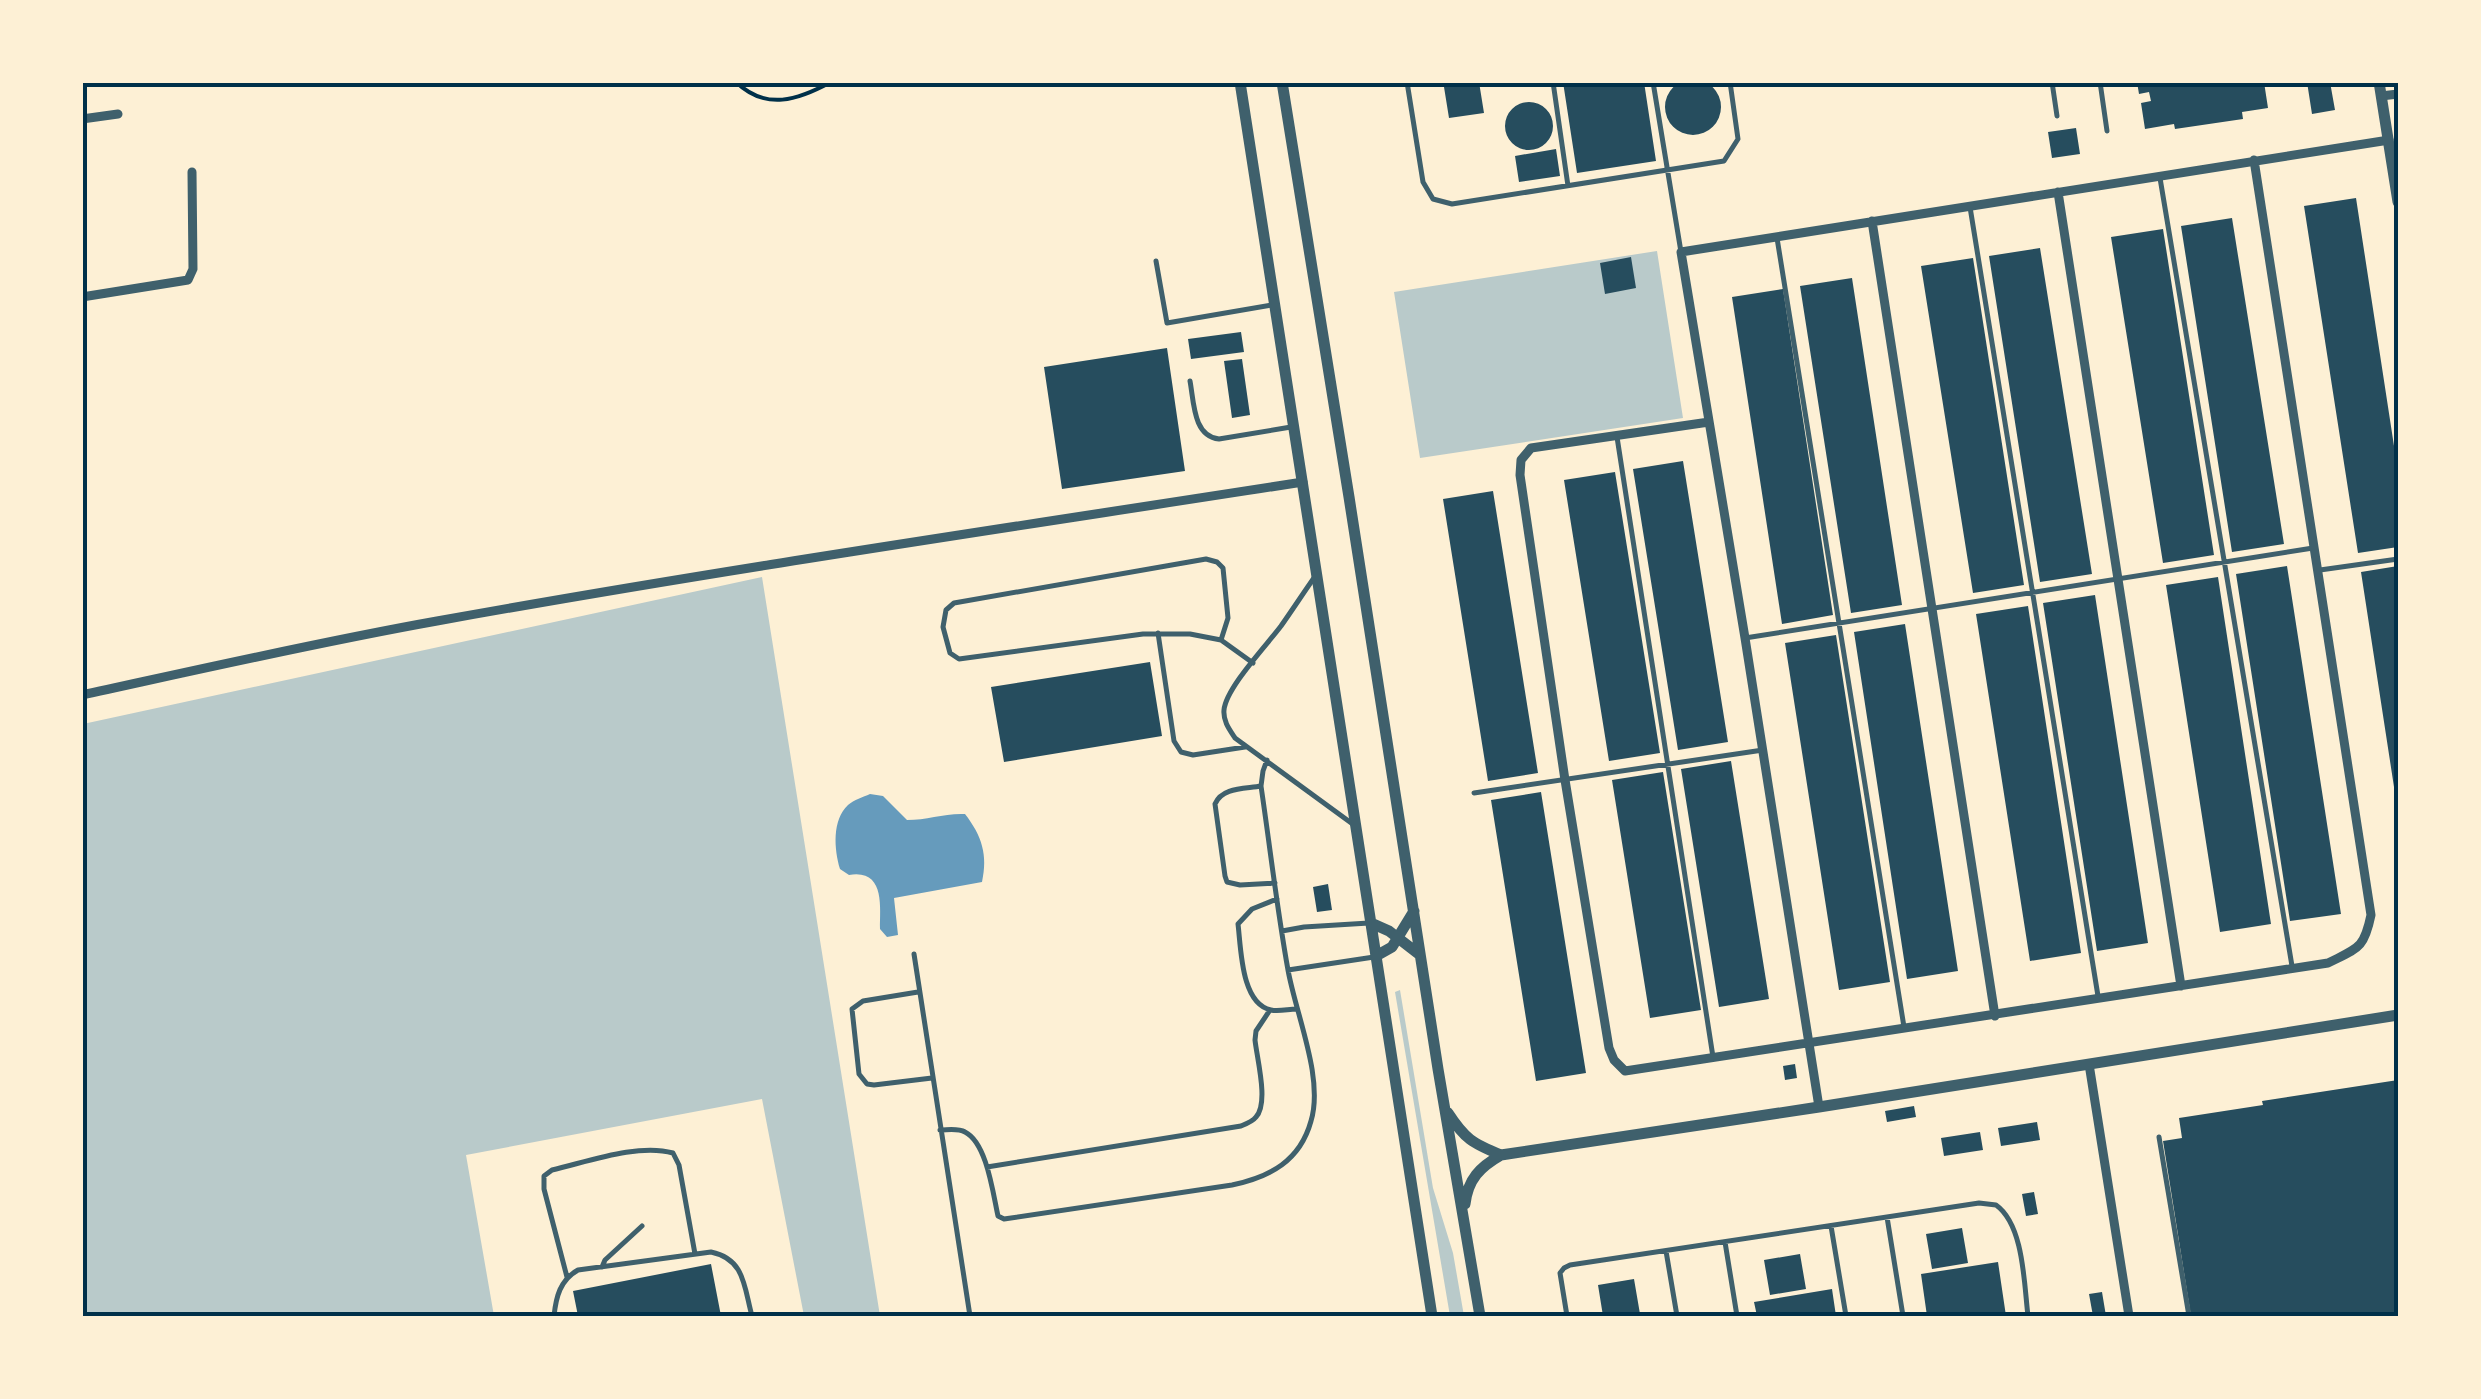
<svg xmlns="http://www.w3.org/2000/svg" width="2481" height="1399" viewBox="0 0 2481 1399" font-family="'IBM Plex Sans',sans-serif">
<rect width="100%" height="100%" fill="#fdf0d5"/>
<!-- green -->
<path fill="#b9caca" d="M1657,251L1683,418L1420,458L1394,292Z
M762,577L880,1316H804L762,1099L466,1155L494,1316H83V724Z
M1400,990L1433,1188L1453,1253L1464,1316H1450L1395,992Z"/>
<!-- water -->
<path fill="#669bbc" d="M870,794L883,796L907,820C927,820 945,813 965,814C982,836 988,855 982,882L894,898L898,935L887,937L880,929C880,906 885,869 849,875L840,869C834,849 832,820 848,805C854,800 863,797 870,794Z"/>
<!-- building -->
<path fill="#264d5e" d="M1665 107a28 28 0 1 1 56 0a28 28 0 1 1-56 0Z
M1471,82H1479L1484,113L1449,118L1444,87Z
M1563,82H1644L1656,161L1577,173Z
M2137,82H2264L2268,108L2242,112L2243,119L2175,129L2174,124L2145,129L2141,103L2151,101L2149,92L2139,94Z
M2307,82H2330L2335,110L2312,114Z
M1505 126a24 24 0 1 1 48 0a24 24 0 1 1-48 0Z
M2076,128L2080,154L2052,158L2048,132Z
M1556,149L1560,176L1519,182L1515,156Z
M2356,198L2398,472V547L2358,553L2304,206Z
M2232,218L2284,544L2232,552L2181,226Z
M2163,229L2214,555L2163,563L2111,237Z
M2040,248L2092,574L2040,582L1989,256Z
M1631,257L1636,288L1605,294L1600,263Z
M1973,258L2024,585L1973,593L1921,266Z
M1852,278L1902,605L1851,613L1800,286Z
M1783,289L1833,615L1782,624L1732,297Z
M1241,332L1244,352L1191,359L1188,339Z
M1167,348L1185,471L1062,489L1044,367Z
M1242,359L1250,415L1232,418L1224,361Z
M1683,461L1728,742L1678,750L1633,469Z
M1615,472L1660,753L1609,761L1564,480Z
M1493,491L1538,773L1488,781L1443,499Z
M2287,566L2341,914L2290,921L2236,574Z
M2398,566V800H2396L2361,572Z
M2218,577L2271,924L2220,932L2166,585Z
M2095,595L2148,943L2097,951L2043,603Z
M2028,606L2081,953L2030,961L1976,614Z
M1905,624L1958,971L1907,979L1854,632Z
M1836,635L1890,982L1839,990L1785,643Z
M1150,662L1162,736L1004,762L991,687Z
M1731,761L1769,999L1719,1007L1681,769Z
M1663,772L1701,1010L1650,1018L1612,780Z
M1541,792L1586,1073L1536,1081L1491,800Z
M1328,884L1332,910L1317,912L1313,887Z
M1795,1064L1797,1078L1785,1080L1783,1066Z
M2398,1080V1316H2191L2163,1141L2182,1138L2179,1118L2263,1105L2262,1101Z
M1914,1106L1916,1117L1887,1122L1885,1111Z
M2037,1122L2040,1140L2001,1146L1998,1128Z
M1980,1132L1983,1150L1944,1156L1941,1138Z
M2034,1192L2038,1214L2026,1216L2022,1194Z
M1962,1228L1968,1263L1932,1269L1926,1234Z
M1800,1254L1806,1289L1770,1295L1764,1260Z
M1998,1262L2006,1316H1927L1921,1274Z
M711,1264L721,1316H578L573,1291Z
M1634,1279L1640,1314L1603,1316L1598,1285Z
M1832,1289L1836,1316H1757L1754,1302Z
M2102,1292L2106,1316H2093L2089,1294Z"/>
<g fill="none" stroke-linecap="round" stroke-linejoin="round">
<!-- path -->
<path stroke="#003049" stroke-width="4" d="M736,82C766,111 798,100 831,82"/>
<!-- service -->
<path stroke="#3f606c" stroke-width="5" d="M1407,82L1423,182L1433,199L1452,204L1724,161L1738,139L1730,82
M1553,82L1568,186
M1653,82L1681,252
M2052,82L2057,116
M2100,82L2107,131
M2160,178L2292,966
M1970,207L2098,996
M1777,238L1904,1027
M1156,261L1167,323L1272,305
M1190,381C1194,402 1193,436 1219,439L1291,427
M1617,437L1713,1057
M2320,570L2398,559
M1316,575C1304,592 1293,609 1281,626C1266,646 1226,688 1224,710C1223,721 1229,729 1235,738L1354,825
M1158,633L1174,741L1181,752L1193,755L1245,747
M1745,638L2313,548
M1221,640L1228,618L1223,568L1217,562L1206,559L954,603L946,610L943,627L950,653L959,659L1143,634H1190L1221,640L1253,663
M1261,786C1245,789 1222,787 1215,804L1225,876L1227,882L1240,885L1275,883
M1474,793L1763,750
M1277,899L1252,909L1238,924C1241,948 1241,1004 1271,1010C1278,1012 1289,1009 1296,1009
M1282,931L1304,927L1369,923
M914,954L970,1316
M1288,970L1374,957
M918,992L863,1001L852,1009L859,1074L867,1084L874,1085L932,1078
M940,1130C948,1130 958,1128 965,1132C987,1143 993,1194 998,1216L1004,1219L1232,1185C1270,1177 1300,1161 1311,1121C1324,1078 1296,1015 1288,970C1277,909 1270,847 1261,786L1263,771L1267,760
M2159,1137L2189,1316
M987,1167L1241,1126C1246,1124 1253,1121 1256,1117C1269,1103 1257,1059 1255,1040L1256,1031L1270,1010
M1887,1217L1903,1316
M1831,1226L1846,1316
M1725,1242L1737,1316
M1666,1251L1677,1316
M602,1267L605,1260L642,1226
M567,1277L544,1189V1176L552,1170C587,1162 638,1143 673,1153L679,1165L695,1254
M554,1316C556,1297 560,1280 578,1270L711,1252C745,1259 744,1287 752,1316
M1567,1316L1560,1273L1564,1268L1570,1265L1979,1203L1996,1205C2024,1225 2024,1284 2028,1316"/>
<!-- minor -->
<path stroke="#3f606c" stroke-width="9" d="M2381,96L2398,94
M82,119L118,114
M2058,192L2181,986
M1872,221L1995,1016
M82,297L188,280L193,269L192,172
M1709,422L1531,448L1521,460L1520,475L1565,780L1609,1048L1614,1060L1625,1071L2328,963C2358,948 2364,949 2371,915L2254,160
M82,695C201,669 319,642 437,621C725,569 1014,527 1303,482
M2089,1064L2129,1316
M1819,1107L1745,638L1681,252L2389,140"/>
<!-- tertiary -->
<path stroke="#3f606c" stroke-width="11" d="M1240,82L1432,1316
M1282,82L1349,497L1438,1069L1480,1316
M2379,82L2398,202
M1371,923L1389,931L1420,955
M1376,956L1392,947L1414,911
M1448,1113C1465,1139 1472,1143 1501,1155
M1465,1204C1468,1179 1480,1167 1501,1155L1819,1107L2398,1015"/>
</g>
<!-- border -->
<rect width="2481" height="1399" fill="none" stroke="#fdf0d5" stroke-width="170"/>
<rect x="85" y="85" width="2311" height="1229" fill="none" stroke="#003049" stroke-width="4"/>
</svg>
